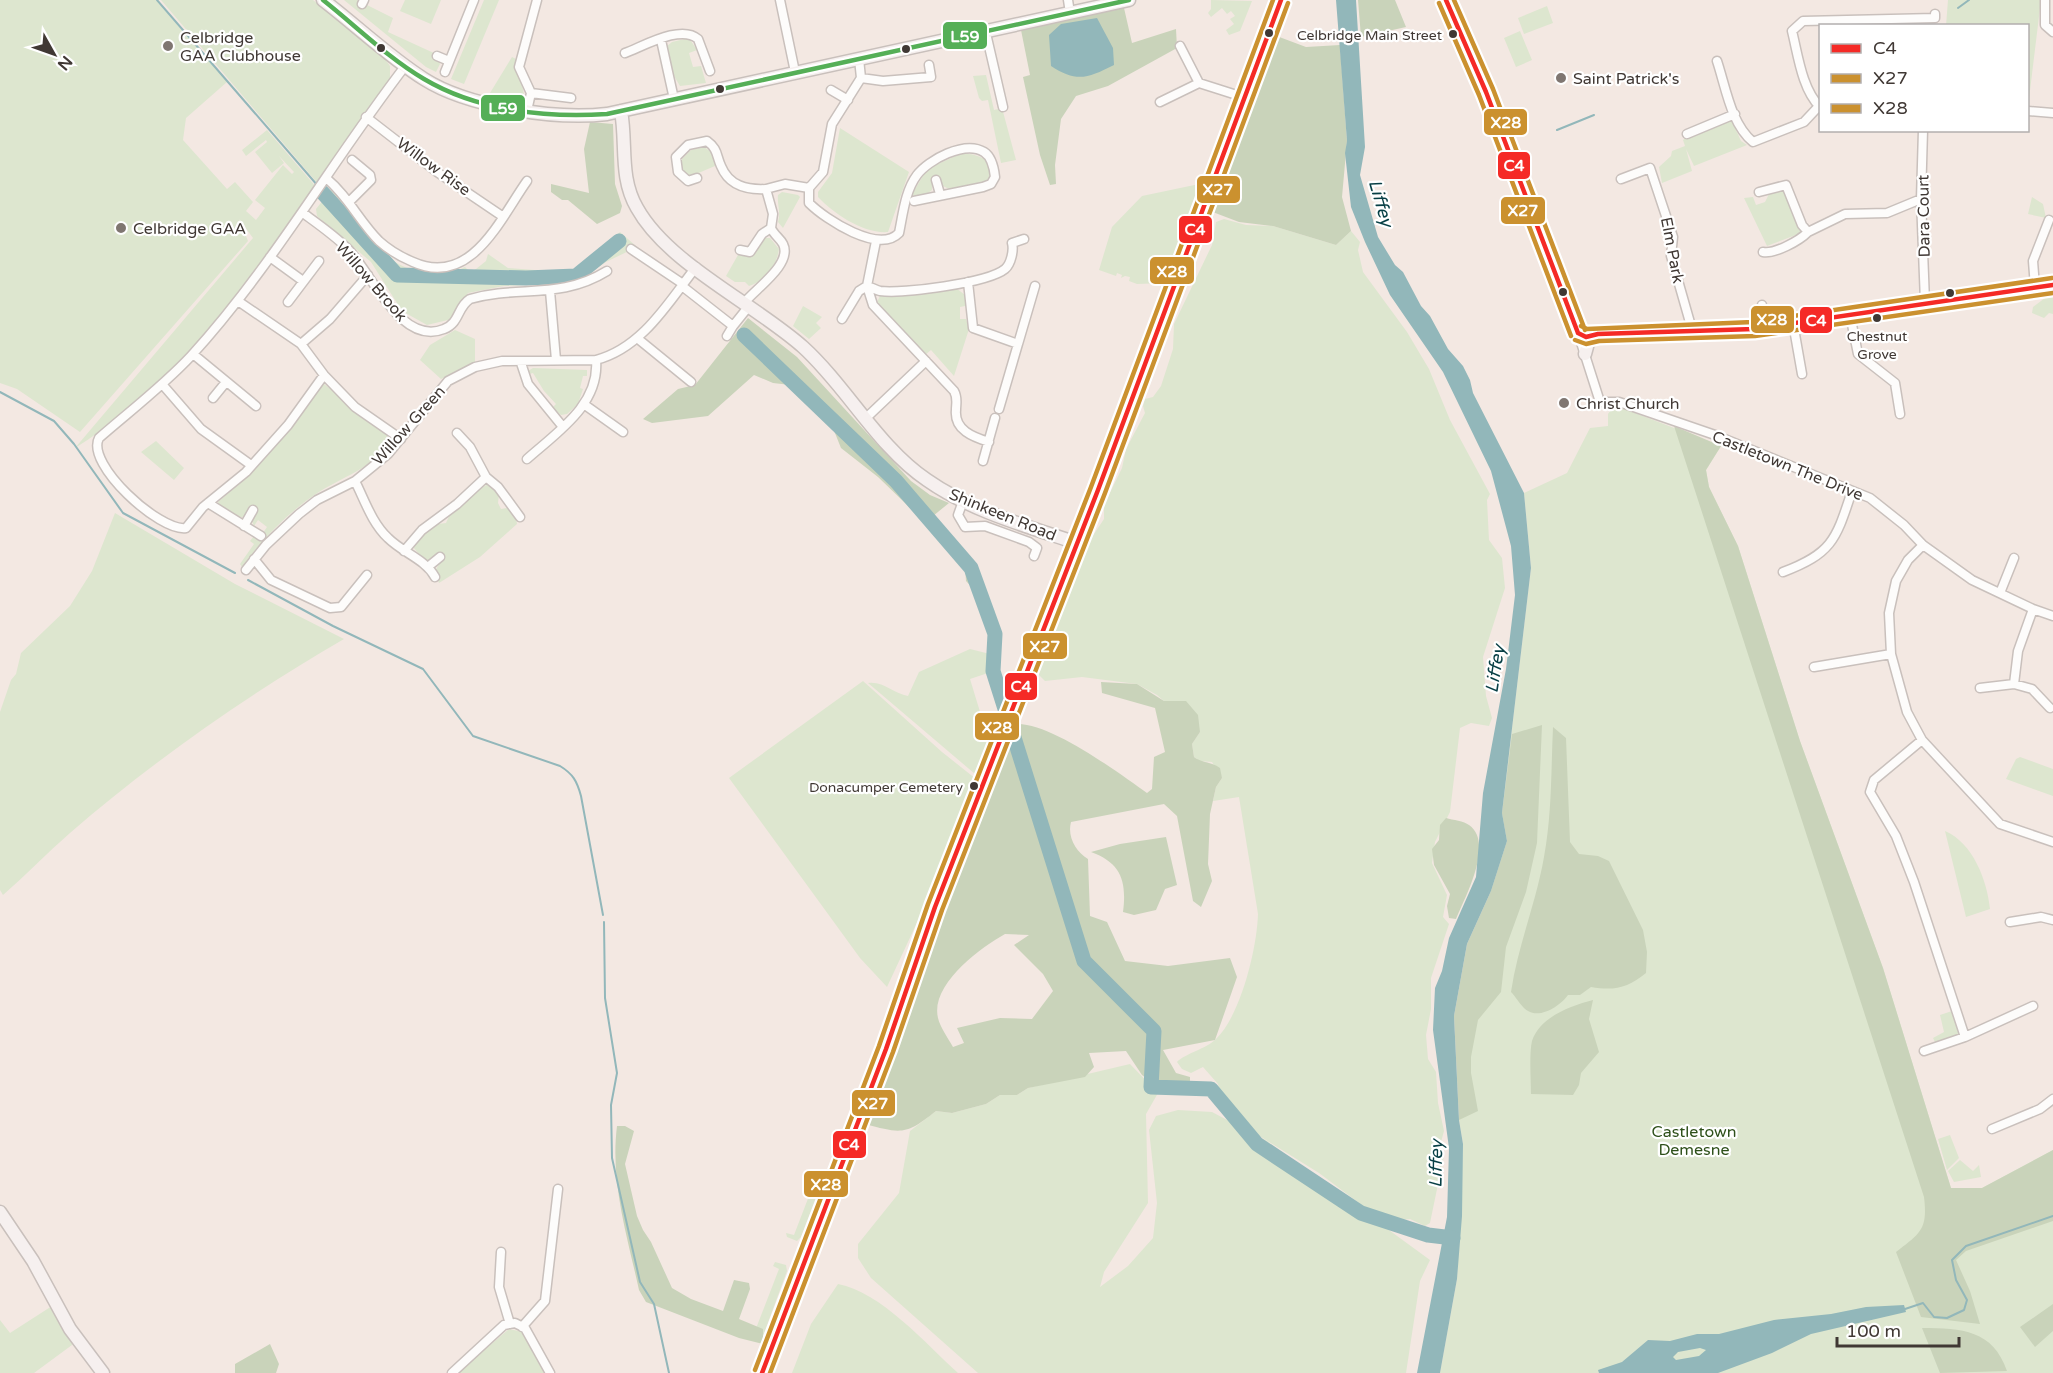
<svg xmlns="http://www.w3.org/2000/svg" width="2053" height="1373" viewBox="0 0 2053 1373" font-family="'Varela Round',sans-serif">
<rect width="100%" height="100%" fill="#f3e8e2"/>
<!-- green -->
<path fill="#dde6cf" d="M0,0H156L227,82L186,118L183,140L227,189L235,182L253,202L246,211L256,220L265,208L255,200L283,165L292,174L294,172L279,156L284,163L272,173L255,152L267,142L266,140L246,156L242,150L267,130L317,188C250,281 173,387 75,448L253,238L239,219L248,241L80,432L17,389L0,383Z
M161,0H313L383,56L390,66V81L319,185Z
M344,0H357L393,18L388,32L436,54L440,64L436,72L426,67Z
M405,0H441L431,24L400,11Z
M484,0H499L464,84L451,79Z
M1211,0L1252,1L1240,31L1229,35L1226,30L1234,24L1230,19L1235,16L1231,11L1227,14L1222,8L1211,17L1208,13L1211,9Z
M1948,0H2041L2028,107V26H1946Z
M1547,6L1553,23L1524,34L1518,18Z
M1520,31L1532,60L1516,67L1504,38Z
M689,38L697,50L689,53L693,67L701,66L706,83L680,86L671,71L666,47L672,42Z
M512,57L516,59C512,75 529,86 522,102L490,93Z
M986,75L994,110L1002,108L1016,160L1001,163L988,100L982,101L979,98L973,76Z
M1731,119L1741,141L1747,145L1694,166L1686,149L1692,171L1662,183L1659,167L1671,156L1672,151L1685,146L1683,140L1688,136Z
M840,128L909,172L888,232C864,234 834,214 818,197V192L832,173Z
M704,147L713,153L715,166L689,177L682,172V159L691,150Z
M960,154C975,152 1001,161 988,181L951,190L943,186L940,178L932,179V190L927,194L911,196L927,169Z
M1204,183L1166,283L1137,284L1129,281L1130,277L1125,276L1121,278L1122,275L1117,273L1116,276L1099,270L1112,227L1142,196Z
M332,189C359,225 383,273 434,273C446,274 454,273 465,267L471,273L486,261L488,254L508,268L574,273L620,232L637,247L606,262L574,283L504,286L468,293L452,319L427,325L402,311L371,262L317,216L316,209Z
M1783,190L1801,233L1767,246L1744,198L1753,197L1756,205L1765,202L1770,192Z
M782,192L798,195L800,197L783,228L778,222C781,212 777,205 778,195Z
M2032,197L2043,204L2046,218L2028,214Z
M1224,219L1246,225L1273,226L1336,245L1351,231L1360,242L1358,250L1363,272L1407,332L1429,369L1450,420L1490,494L1487,500L1489,540L1502,558L1505,588L1483,657L1486,696L1492,718L1489,726L1471,723L1460,728L1450,812L1435,842L1432,863L1447,895L1443,917L1449,924L1431,978V1009L1426,1035L1428,1059L1436,1072L1438,1103L1444,1131L1441,1142L1444,1155L1430,1223L1425,1226L1410,1219L1394,1221L1371,1212L1319,1173L1245,1127L1222,1104L1218,1084L1203,1067L1191,1073L1182,1069L1177,1062C1184,1054 1206,1049 1216,1039C1241,1015 1257,948 1258,914L1239,797L1213,801L1216,787L1222,778L1212,762L1200,761L1194,757L1192,744L1200,732L1157,695L1137,684L1082,677L1045,681L1036,672L1082,552L1104,519V505L1122,468L1126,449L1145,413L1143,406L1145,399L1153,397L1161,386L1173,349L1174,324L1212,245L1216,222Z
M765,238H770L779,249C777,265 765,281 749,286L745,282H735L726,276L738,255L750,257Z
M956,288L965,295V306L960,307V319H966L969,329L954,376L931,350L925,355L877,302L881,294Z
M2053,292V314L2049,313L2044,318L2032,313L2033,307Z
M803,306L822,317L816,323L821,328L809,339L793,326Z
M455,330L475,339V362L441,379L420,360L430,345Z
M533,368L587,370V376H583L580,388L583,389L578,404L567,414L561,415L552,408L556,404L544,391L533,373L529,374L528,371Z
M324,384L387,433L388,445C363,473 348,474 319,492C289,511 263,539 242,567L240,564L254,544L250,541L254,536L260,537L267,527L258,520L254,526L252,521L257,513L250,509L246,516L238,518L219,506L218,502L246,478L320,385Z
M1612,408H1622L1721,446L1706,470L1709,487L1738,546L1800,741L1883,968L1951,1188H1982L2053,1150V1373H1440L1457,1279L1463,1144L1459,1120L1491,891L1507,841L1502,813L1531,568L1524,493L1567,473L1590,428L1608,426V414Z
M156,441L184,468L174,480L141,452Z
M488,484L499,494L498,503L501,509L507,508L516,517L517,524L480,557L439,583L435,571L441,561L424,560L413,547L431,525L446,523L450,514L475,492Z
M115,513L235,584L344,639C249,694 153,761 70,833C47,853 26,875 3,895L0,890V712L11,680L16,674L21,653L70,606L92,571Z
M970,649L994,655V671L970,679L988,738L993,741L975,774L868,683C884,681 894,694 908,696L919,672Z
M863,681L942,752L976,779L948,856L887,987L860,958L729,778Z
M2020,757L2053,769V796L2006,779L2016,759Z
M1945,831C1973,843 1987,880 1990,909L1966,917Z
M1952,1011L1959,1036L1936,1044L1933,1038L1944,1032L1940,1015Z
M1130,1064L1158,1093L1146,1114L1148,1203L1104,1272L1100,1287L1128,1266L1153,1238L1157,1203L1149,1130L1156,1116L1178,1110L1212,1112L1267,1141L1430,1260L1420,1281L1406,1373H978L871,1278L858,1258V1244L899,1193L910,1131L936,1111L952,1113L986,1104L1000,1095H1017L1028,1088Z
M1950,1135L1959,1158L1947,1170L1938,1139Z
M1960,1160L1973,1171L1979,1165L1981,1177L1954,1182L1948,1171Z
M815,1185L818,1192L801,1237L797,1241L787,1237L786,1233L794,1235L809,1196L802,1193L810,1192Z
M775,1262L786,1265L787,1271L763,1336L755,1331L779,1269L773,1266Z
M838,1284C881,1292 926,1344 958,1373H792L811,1324Z
M52,1306L73,1342L72,1345L34,1373H0V1320L10,1333Z
M509,1329L523,1332L546,1373H457Z"/>
<!-- forest -->
<path fill="#c9d3ba" fill-rule="evenodd" d="M1358,0H1395L1406,27L1361,37Z
M1124,8L1132,43L1176,29L1177,48L1108,86L1076,96L1061,119L1055,165L1056,184L1050,185L1040,155L1023,77L1030,75L1021,30Z
M1274,35L1306,47L1340,45L1347,141L1342,197L1351,231L1336,245L1273,226L1239,222L1210,211L1246,102Z
M590,122L613,124L615,184L622,206L620,213L597,224L568,200H562L551,192V184L589,193L584,149Z
M748,318L797,357L911,481L930,495L949,503L933,516L959,547L995,612L966,581L965,567L932,529L878,477L841,448L831,423L799,386L773,383L754,375L708,416L652,423L643,419L678,389L695,385Z
M1674,426L1721,446L1706,470L1709,487L1738,546L1800,741L1883,968L1951,1188H1982L2053,1150V1221L1966,1251L1956,1260L1970,1291L1980,1324L1921,1317L1896,1252C1920,1233 1928,1230 1924,1197Z
M1101,682L1137,684L1164,701H1186L1198,715L1200,732L1192,744L1194,757C1202,763 1212,762 1220,768L1222,778L1216,787L1210,814L1208,864L1212,881L1201,907L1193,901L1177,816L1164,804L1071,822C1067,837 1076,852 1088,859L1090,916L1107,922L1125,961L1168,966L1230,958L1237,977L1215,1040L1163,1050L1176,1073L1190,1077V1084L1162,1090L1142,1075L1126,1051L1089,1053L1094,1067L1085,1077L1028,1088L1017,1095H1000L986,1104L952,1113L936,1111C906,1135 902,1134 865,1124L1015,724C1049,721 1119,773 1147,793L1152,789L1154,757L1165,752L1155,708L1102,693ZM1005,934L1029,935L1014,945L1043,974L1053,991L1032,1019L1000,1018L957,1028L964,1043L953,1047C948,1038 940,1027 938,1018C930,985 980,948 1005,934Z
M1542,725L1537,843L1526,892L1506,947L1501,992L1478,1020L1471,1057V1073L1478,1111L1459,1120L1454,1016L1467,944L1491,891L1507,841L1502,813L1512,734Z
M1553,727L1566,738L1570,842L1579,854L1598,856L1609,861L1643,930L1647,952L1646,973C1628,988 1614,991 1591,987L1580,995H1568C1561,1005 1541,1019 1528,1011C1522,1008 1516,997 1511,992C1518,945 1536,903 1544,857C1552,814 1551,770 1553,727Z
M1446,818C1453,820 1464,821 1469,825C1495,843 1464,899 1456,919L1449,918L1447,906L1450,894L1434,865L1432,849L1439,840L1440,825Z
M1166,837L1177,885L1165,889L1156,910L1134,915L1123,912C1127,881 1121,863 1091,852L1120,844Z
M1593,1000L1589,1019L1599,1052L1581,1073L1579,1085L1573,1095L1531,1094C1531,1080 1529,1054 1532,1041C1540,1017 1570,1006 1593,1000Z
M617,1126H625L634,1131L625,1164L637,1216L643,1230L651,1242L672,1288L691,1299L723,1311L734,1280L749,1283L750,1289L739,1319L763,1329V1344L739,1338L646,1302L639,1290C627,1235 610,1182 617,1126Z
M2053,1304V1331L2035,1347L2020,1327Z
M1922,1328C1962,1328 1993,1330 2007,1371L1940,1373Z
M270,1344L279,1364L276,1373H235V1364Z"/>
<!-- water -->
<path fill="#92b7ba" fill-rule="evenodd" d="M1336,0H1356L1365,147L1360,175L1378,237L1395,265L1403,272L1421,306L1430,316L1448,349L1463,366L1470,380L1473,393L1524,493L1531,568L1502,813L1507,841L1491,891L1467,944L1454,1016L1459,1120L1463,1144L1462,1216L1457,1279L1440,1373H1417L1447,1217L1449,1148L1433,1030L1435,988L1442,971L1449,938L1476,877L1483,793L1506,669L1515,595L1511,546L1491,471L1443,372L1390,295L1365,242L1351,207L1345,153L1347,141Z
M1097,18L1113,48L1114,65C1088,78 1077,83 1051,66L1049,35L1061,24Z
M1904,1305L1906,1312L1811,1334L1772,1353L1718,1373H1599L1598,1370L1622,1362L1648,1340L1670,1341L1697,1334H1719L1774,1320L1831,1314L1866,1307ZM1700,1348L1706,1350L1699,1356L1676,1360L1673,1357L1678,1352Z"/>
<g fill="none" stroke-linecap="round" stroke-linejoin="round">
<!-- stream -->
<path stroke="#92b7ba" stroke-width="2" d="M157,0L318,186
M1958,8L1969,0
M1557,130L1594,115
M0,392L54,421L74,444L123,513L235,573
M248,580L333,626L423,669L473,736L560,766C573,774 577,781 581,796L603,915
M604,922L605,998L617,1073L611,1105L612,1158L640,1282L654,1304L669,1373
M1902,1310L1923,1303L1934,1317L1947,1318L1964,1310L1967,1300L1956,1280L1952,1260L1966,1246L2053,1216"/>
<!-- river -->
<path stroke="#92b7ba" stroke-width="15" d="M322,192L397,275L526,278L576,276L619,241
M744,335L896,481L971,568L995,634L993,671L1006,712
M1012,731L1084,961L1154,1031L1151,1087L1211,1089L1257,1144L1361,1213L1428,1235L1453,1238"/>
<defs>
<path id="street" d="M537,0L519,67L531,93L571,98
M780,0L795,72
M1068,0L1070,13
M2045,0V25L2053,32
M362,4L364,0
M985,29L1003,107
M661,40L674,99
M1180,46L1199,83
M625,53C644,46 681,24 698,39L710,71
M437,56L449,61
M1717,61C1726,88 1731,124 1753,142L1804,122L1819,106
M445,72L474,0
M861,78L883,81L931,77L929,65
M831,90L848,100
M1160,102L1199,83L1243,97
M1820,107C1802,89 1798,55 1792,31L1803,21L1935,18V14
M527,111L531,93
M2028,111L2053,113
M366,117L437,172L502,216
M1923,130L1921,199L1925,302
M1687,134L1735,114
M326,178C348,196 359,221 379,241C389,250 401,257 413,262C471,288 500,219 527,181
M697,178L688,181L678,172L676,157L688,145L707,141C718,149 716,155 721,166C729,186 747,190 766,189
M1621,179L1650,168L1673,237L1671,256L1693,333
M936,180L940,194
M809,188V203C826,220 879,254 899,233C903,214 905,191 917,175C928,160 965,140 984,152C992,157 994,168 995,177L991,184L983,187L914,201
M809,188L823,172L832,124L861,78L859,59
M1759,192L1786,185L1802,225L1808,232C1799,241 1775,254 1763,252
M350,201L371,180L370,175L352,160
M303,213C318,224 334,235 347,248C371,271 400,347 444,329C460,323 457,307 470,299C519,285 560,300 607,271
M1808,232L1845,214L1887,213L1921,199
M876,241L867,286L873,305L954,391C958,398 956,403 956,410C954,430 973,437 989,442
M631,249L683,284
M740,250L750,252L762,234L771,228
M270,257L303,281
M968,282L973,328L1018,344L1035,286
M682,286L733,326L749,306
M867,286C871,287 876,290 880,291C902,294 988,283 1005,269C1011,264 1014,250 1012,243L1024,239
M2035,287L2033,261L2049,220
M550,291L556,360
M238,301L301,344L324,375L355,407L401,439
M288,302L319,261
M744,303C755,289 793,264 783,244C780,238 774,235 771,228L773,214L766,189L785,184L809,188
M1762,305L1763,328
M1850,315L1858,354L1895,383L1900,414
M842,319L859,291L867,286
M1793,323L1802,374
M1578,333L1600,402H1619L1715,435L1870,498L1904,525L1923,545L1972,580L2033,609L2053,616
M727,336L733,326
M637,338L691,382
M301,344L330,319L368,275
M193,354L256,406
M521,363L528,384L563,427
M324,375L288,425L246,472L203,507L186,528C160,532 85,464 99,438C130,411 163,386 191,356C273,266 332,161 406,65
M162,384L201,429L251,465
M213,398L226,382
M585,405L623,432
M999,409L1018,344
M866,418L926,361
M457,433L470,447L486,477L498,487L520,517
M527,459C556,433 600,405 596,360
M983,461L995,418
M355,481C365,501 372,523 388,538C403,553 425,559 435,577
M963,501L958,515L965,527L985,526L1029,542L1037,548L1034,556
M208,503L261,536
M244,526L253,510
M1923,545L1908,560L1896,581L1889,613L1891,654L1907,712L1922,740L2000,824L2053,842
M404,551L422,530L457,504L486,477
M254,559L271,580L330,608L341,607L367,575
M429,566L440,557
M246,570L266,545L299,514L317,500L355,481L388,454L448,381L475,367L502,361L596,360C642,348 668,303 696,267
M1783,572C1833,553 1836,539 1852,491
M2000,593L2014,558
M2033,609L2018,651L2014,684L2032,689L2050,708
M1814,667L1891,654
M1980,688L2014,684
M1922,740L1874,780L1870,792L1896,836L1914,882L1965,1037L2033,1006
M2010,922L2041,917L2053,920
M1924,1051L1965,1037
M1992,1129L2040,1109L2053,1099
M501,1252L499,1287L510,1324
M522,1327L545,1301L558,1189
M452,1373L504,1325L515,1323L525,1328L550,1373"/>
<path id="secondary" d="M323,0C357,26 389,57 424,79C468,107 556,120 607,114L1129,0
M1446,0L1486,92L1578,333L1586,337L1598,334L1754,329L2053,285
M621,111C627,144 619,177 637,208C668,264 755,304 803,347C847,387 878,447 927,480C971,511 1026,526 1077,543
M1585,354L1588,343L1596,335
M0,1212L33,1261L70,1329L103,1373
M762,1373L886,1049L935,907L1098,490L1281,0"/>
</defs>
<!-- street casing -->
<use href="#street" stroke="#c9c0bc" stroke-width="11"/>
<!-- secondary casing -->
<use href="#secondary" stroke="#c9c0bc" stroke-width="15"/>
<!-- street -->
<use href="#street" stroke="#fdfcfb" stroke-width="8"/>
<!-- secondary -->
<use href="#secondary" stroke="#f6f0ef" stroke-width="12"/>
<defs>
<path id="bus-1" d="M1446,0L1486,92L1578,333
M1578,333L1586,337L1598,334L1754,329L2053,285
M762,1373L886,1049L935,907L1098,490L1281,0"/>
<path id="bus-2" d="M1439,3L1479,95L1571,336
M1575,340L1586,344L1599,341L1755,336L2053,293
M770,1373L893,1052L942,910L1105,493L1288,3"/>
<path id="bus-3" d="M1454,0L1493,89L1585,330
M1581,326L1587,329L1753,322L2052,278
M755,1370L879,1046L928,904L1091,487L1273,0"/>
<path id="bus-4" d="M323,0C356,26 388,58 424,79C478,111 546,118 607,114L1129,0"/>
</defs>
<!-- bus-1 casing -->
<use href="#bus-1" stroke="#fff" stroke-width="9"/>
<!-- bus-2 casing -->
<use href="#bus-2" stroke="#fff" stroke-width="9"/>
<!-- bus-3 casing -->
<use href="#bus-3" stroke="#fff" stroke-width="9"/>
<!-- bus-4 casing -->
<use href="#bus-4" stroke="#fff" stroke-width="9"/>
<!-- bus-1 -->
<use href="#bus-1" stroke="#f52a26" stroke-width="4.5"/>
<!-- bus-2 -->
<use href="#bus-2" stroke="#cb912f" stroke-width="4.5"/>
<!-- bus-3 -->
<use href="#bus-3" stroke="#cb912f" stroke-width="4.5"/>
<!-- bus-4 -->
<use href="#bus-4" stroke="#55af57" stroke-width="4.5"/>
</g>
<!-- markers -->
<g fill="#403834" stroke="#fff" stroke-width="2">
<circle cx="1269" cy="33" r="5"/>
<circle cx="1453" cy="34" r="5"/>
<circle cx="381" cy="48" r="5"/>
<circle cx="906" cy="49" r="5"/>
<circle cx="720" cy="89" r="5"/>
<circle cx="1563" cy="292" r="5"/>
<circle cx="1950" cy="293" r="5"/>
<circle cx="1877" cy="318" r="5"/>
<circle cx="974" cy="786" r="5"/>
</g>
<g fill="#7f7671" stroke="#fff" stroke-width="2">
<circle cx="168" cy="46" r="6"/>
<circle cx="1561" cy="78" r="6"/>
<circle cx="121" cy="228" r="6"/>
<circle cx="1564" cy="403" r="6"/>
</g>
<g text-anchor="middle" stroke-width="4.5" stroke-linejoin="round" paint-order="stroke">
<!-- bus labels -->
<g font-size="14" fill="#403834" stroke="#fff" text-anchor="end">
<text x="1442" y="40">Celbridge Main Street</text>
<text x="1877" y="341" text-anchor="middle">Chestnut<tspan x="1877" dy="18">Grove</tspan></text>
<text x="963" y="792">Donacumper Cemetery</text>
</g>
<!-- poi labels -->
<g font-size="16" fill="#403834" stroke="#fff" text-anchor="start">
<text x="180" y="43">Celbridge<tspan x="180" dy="18">GAA Clubhouse</tspan></text>
<text x="1573" y="84">Saint Patrick's</text>
<text x="133" y="234">Celbridge GAA</text>
<text x="1576" y="409">Christ Church</text>
</g>
<!-- street labels -->
<g font-size="16" fill="#403834" stroke="#fff">
<text transform="translate(434 166) rotate(36)" y="6">Willow Rise</text>
<text transform="translate(1923 216) rotate(-91)" y="6">Dara Court</text>
<text transform="translate(1673 250) rotate(79)" y="6">Elm Park</text>
<text transform="translate(372 281) rotate(49)" y="6">Willow Brook</text>
<text transform="translate(408 425) rotate(-48)" y="6">Willow Green</text>
<text transform="translate(1788 465) rotate(22)" y="6">Castletown The Drive</text>
<text transform="translate(1003 514) rotate(22)" y="6">Shinkeen Road</text>
</g>
<!-- park labels -->
<g font-size="16" fill="#2e501a" stroke="#fff">
<text x="1694" y="1137">Castletown<tspan x="1694" dy="18">Demesne</tspan></text>
</g>
<!-- water labels -->
<g font-size="18" font-style="italic" fill="#073f45" stroke="#fff">
<text transform="translate(1381 203) rotate(74)" y="6">Liffey</text>
<text transform="translate(1495 669) rotate(-81)" y="6">Liffey</text>
<text transform="translate(1436 1164) rotate(-89)" y="6">Liffey</text>
</g>
</g>
<g stroke="#fff" stroke-width="2">
<rect x="942" y="21" width="46" height="29" rx="6" fill="#55af57"/>
<rect x="480" y="94" width="46" height="28" rx="6" fill="#55af57"/>
<rect x="1483" y="108" width="45" height="28" rx="6" fill="#cb912f"/>
<rect x="1497" y="151" width="34" height="29" rx="6" fill="#f52a26"/>
<rect x="1196" y="175" width="45" height="29" rx="6" fill="#cb912f"/>
<rect x="1500" y="196" width="46" height="29" rx="6" fill="#cb912f"/>
<rect x="1178" y="215" width="35" height="29" rx="6" fill="#f52a26"/>
<rect x="1149" y="256" width="46" height="29" rx="6" fill="#cb912f"/>
<rect x="1750" y="305" width="45" height="29" rx="6" fill="#cb912f"/>
<rect x="1799" y="306" width="34" height="28" rx="6" fill="#f52a26"/>
<rect x="1022" y="632" width="46" height="28" rx="6" fill="#cb912f"/>
<rect x="1004" y="672" width="34" height="29" rx="6" fill="#f52a26"/>
<rect x="974" y="712" width="46" height="29" rx="6" fill="#cb912f"/>
<rect x="851" y="1089" width="45" height="28" rx="6" fill="#cb912f"/>
<rect x="832" y="1130" width="35" height="29" rx="6" fill="#f52a26"/>
<rect x="803" y="1170" width="46" height="28" rx="6" fill="#cb912f"/>
</g>
<g font-size="16" text-anchor="middle" font-weight="bold" fill="#fff">
<text x="965" y="42">L59</text>
<text x="503" y="114">L59</text>
<text x="1506" y="128">X28</text>
<text x="1514" y="171">C4</text>
<text x="1218" y="195">X27</text>
<text x="1523" y="216">X27</text>
<text x="1195" y="235">C4</text>
<text x="1172" y="277">X28</text>
<text x="1772" y="325">X28</text>
<text x="1816" y="326">C4</text>
<text x="1045" y="652">X27</text>
<text x="1021" y="692">C4</text>
<text x="997" y="733">X28</text>
<text x="873" y="1109">X27</text>
<text x="849" y="1150">C4</text>
<text x="826" y="1190">X28</text>
</g>
<!-- legend -->
<rect x="1819" y="24" width="210" height="108" fill="#ffffff" stroke="#b3afae" stroke-width="1.5"/>
<rect x="1831" y="44" width="30" height="9" fill="#f52a26" stroke="#b3afae" stroke-width="1.5"/>
<text x="1873" y="54" font-size="18" fill="#403834">C4</text>
<rect x="1831" y="74" width="30" height="9" fill="#cb912f" stroke="#b3afae" stroke-width="1.5"/>
<text x="1873" y="84" font-size="18" fill="#403834">X27</text>
<rect x="1831" y="104" width="30" height="9" fill="#cb912f" stroke="#b3afae" stroke-width="1.5"/>
<text x="1873" y="114" font-size="18" fill="#403834">X28</text>
<!-- north arrow -->
<g transform="translate(54 54) rotate(130)" stroke="#ffffff" stroke-width="4.5" paint-order="stroke">
<path d="M0-4.5L10 22L0 15L-10 22Z" fill="#403834"/>
<text y="-9" font-size="16" font-weight="bold" text-anchor="middle" fill="#403834">N</text>
</g>
<!-- scale -->
<path d="M1837 1337v9h122v-9" fill="none" stroke="#403834" stroke-width="3"/>
<text x="1846" y="1337" font-size="18" fill="#403834" stroke="#ffffff" stroke-width="4.5" paint-order="stroke">100 m</text>
</svg>
